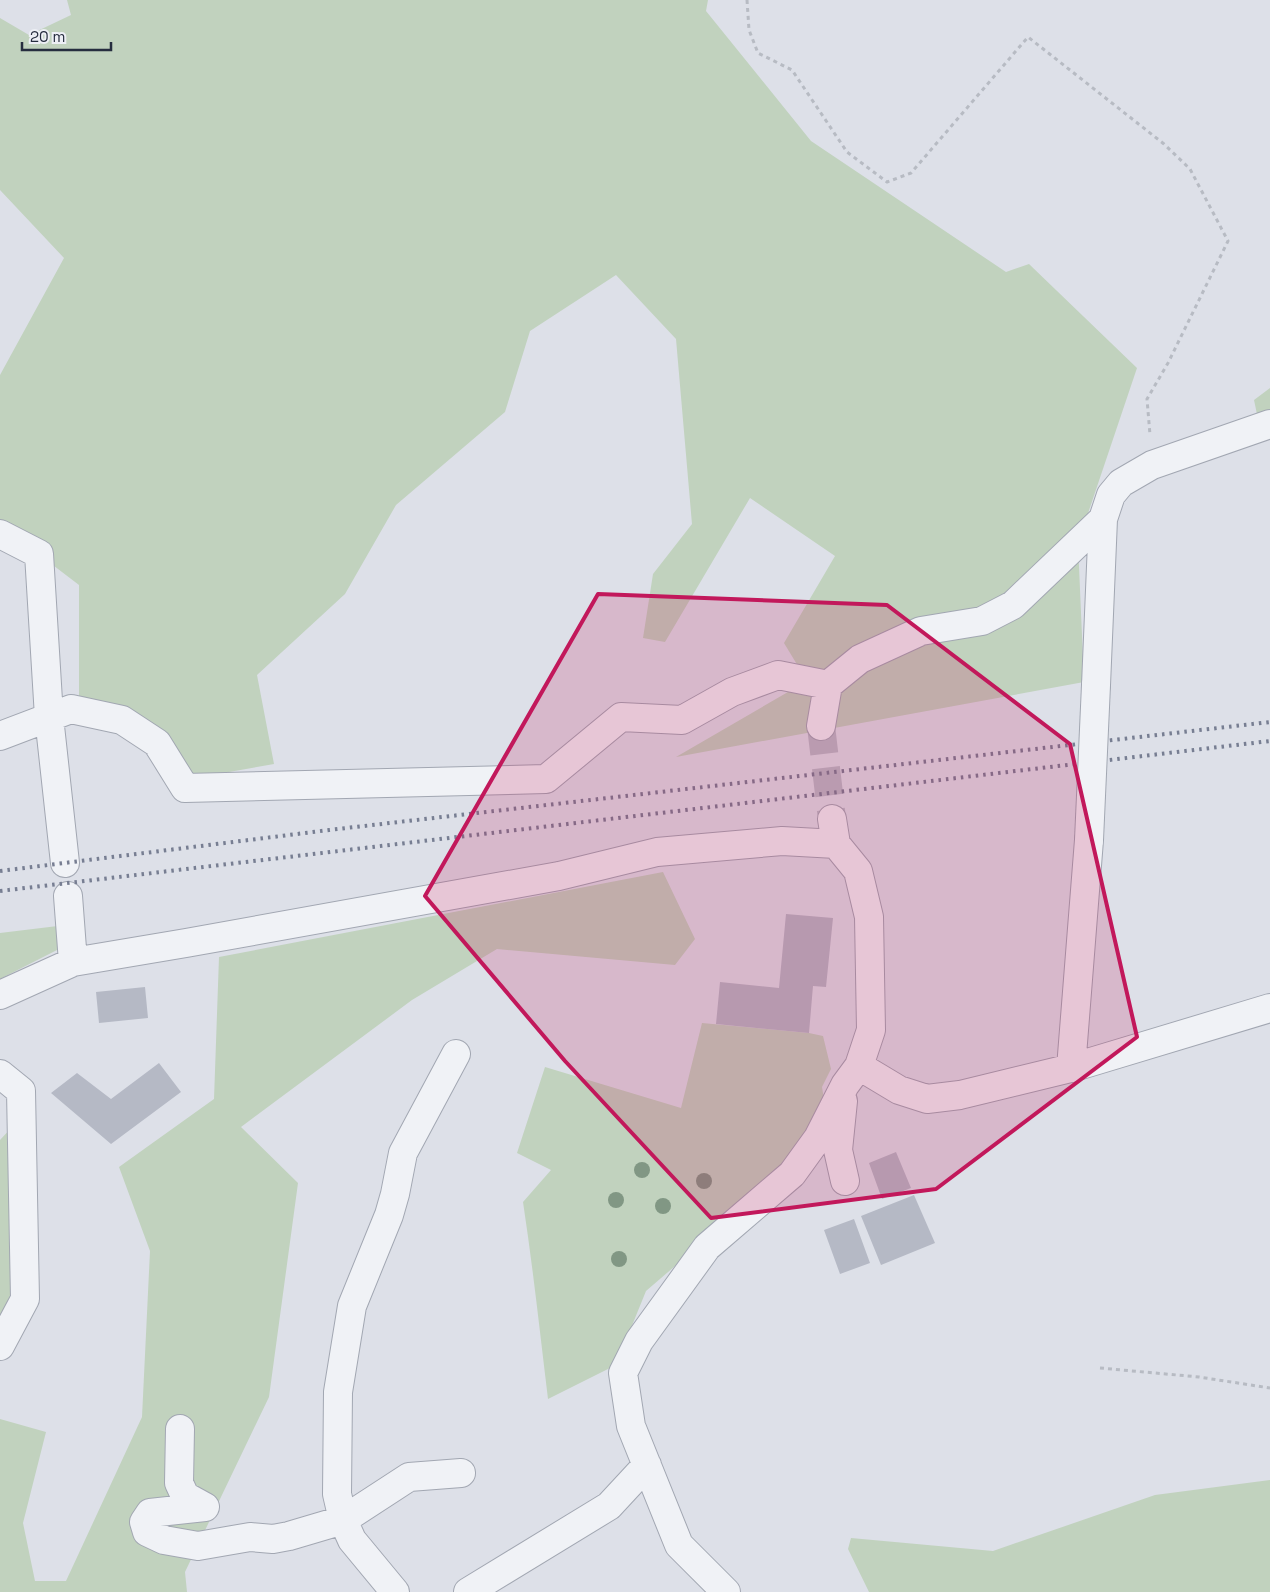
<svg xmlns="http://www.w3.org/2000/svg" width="1270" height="1592" viewBox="0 0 1270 1592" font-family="'Space Grotesk',sans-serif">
<rect width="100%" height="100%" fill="#dde0e8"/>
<!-- green -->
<path fill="#c1d2be" d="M67,0H708L706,11L811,141L1006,272L1029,264L1137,368L1078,543L1084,682L676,757L807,681L784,643L835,556L750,498L665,642L643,638L653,574L692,524L676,339L616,275L530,331L505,412L396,505L345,594L257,675L274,764L195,778L79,697V585L3,527H0V375L64,258L0,190V18L29,35L71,15Z
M1270,388V414L1258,419L1254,400Z
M663,872L695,939L675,965L497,949L412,1000L241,1127L298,1183L269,1397L185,1572L187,1592H0V1419L46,1432L23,1523L35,1581H66L142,1417L150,1251L119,1167L214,1099L219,957Z
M66,925L57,950L0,979V933Z
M702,1023L809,1033L823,1036L831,1069L822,1087L826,1112L768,1186L646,1291L616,1365L548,1399C540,1333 533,1268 523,1202L551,1170L517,1153L545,1067L681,1108Z
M13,1126L16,1301L0,1328V1140Z
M1270,1480V1592H869L848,1549L851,1538L993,1551L1155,1495Z"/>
<!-- building -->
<path fill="#b5b9c5" d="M786,914L833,918L826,987L813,986L809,1033L716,1024L720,982L779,988Z
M145,987L148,1018L99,1023L96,992Z
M159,1063L181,1092L111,1144L51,1093L77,1073L111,1099Z
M896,1152L911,1188L882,1199L869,1163Z
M914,1195L935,1243L881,1265L861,1216Z
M854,1219L870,1263L840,1274L824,1230Z"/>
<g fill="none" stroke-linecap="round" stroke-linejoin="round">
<!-- minor-tunnel -->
<path stroke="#b8bcc6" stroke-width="28" stroke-dasharray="28 14" stroke-linecap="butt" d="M821,726L832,819"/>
<defs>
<path id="minor" d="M0,534L39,554L49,717L65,863
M1096,685L1103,519L1111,495L1121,483L1152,465L1270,424
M821,726L828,685
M0,736L71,709L122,720L157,743L185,788L546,779L621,717L682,720L732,692L778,675L828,685L860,659L921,631L982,621L1013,605L1103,519
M832,819L836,844
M68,896L73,962
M0,995L73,962L186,943L559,876L657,852L782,841L836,844L858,871L869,917L871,1030L859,1066L845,1085L818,1138L792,1174L707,1247L639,1341L623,1373L631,1426L679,1545L726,1592
M859,1066L899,1090L927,1099L960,1095L1071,1068L1270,1008
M1071,1068L1089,840
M0,1074L21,1091L25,1299L0,1346
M843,1101L838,1150L845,1181
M180,1429L179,1483L185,1496L205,1507L150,1513L144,1522L147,1532L164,1540L198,1546L250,1537L273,1539L289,1536L343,1520L409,1477L461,1473
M395,1592L352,1540L343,1520L337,1494L338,1392L352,1306L389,1215L395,1194L403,1153L456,1054
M468,1592L609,1506L647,1465"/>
</defs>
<!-- minor casing -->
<use href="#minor" stroke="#a2a7b2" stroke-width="30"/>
<!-- path -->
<path stroke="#b7bbc3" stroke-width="3" stroke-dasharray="4 4" stroke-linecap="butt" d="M747,0L749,30L758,53L792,70L847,152L887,182L911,173L1028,37L1164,144L1190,169L1228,241L1168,363L1147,399L1150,435
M1100,1368L1199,1377L1270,1388"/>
<!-- minor -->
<use href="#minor" stroke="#f0f2f6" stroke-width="28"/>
<!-- rail -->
<path stroke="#777e92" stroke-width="4" stroke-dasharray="2.5 5" stroke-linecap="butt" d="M0,871L329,830L1270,722
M0,891L1270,741"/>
<defs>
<path id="minor-bridge" d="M1089,840L1096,685"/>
</defs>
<!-- minor-bridge casing -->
<use href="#minor-bridge" stroke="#a2a7b2" stroke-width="30" stroke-linecap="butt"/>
<!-- minor-bridge -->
<use href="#minor-bridge" stroke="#f0f2f6" stroke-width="28"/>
</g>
<!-- trees -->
<g fill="#819784">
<circle cx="642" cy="1170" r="8"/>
<circle cx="704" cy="1181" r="8"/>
<circle cx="616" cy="1200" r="8"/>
<circle cx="663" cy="1206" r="8"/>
<circle cx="619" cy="1259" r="8"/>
</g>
<!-- marked area -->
<path fill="#c2185b" fill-opacity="0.2" stroke="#c2185b" stroke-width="4" stroke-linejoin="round" d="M598,594L887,605L1070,744L1137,1037L936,1189L711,1218L565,1061L425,896Z"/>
<!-- scale -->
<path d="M22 42v8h89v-8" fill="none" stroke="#262d3f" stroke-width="2.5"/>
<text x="30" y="42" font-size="15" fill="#262d3f" stroke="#edeff5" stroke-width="4" paint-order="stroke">20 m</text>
</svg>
